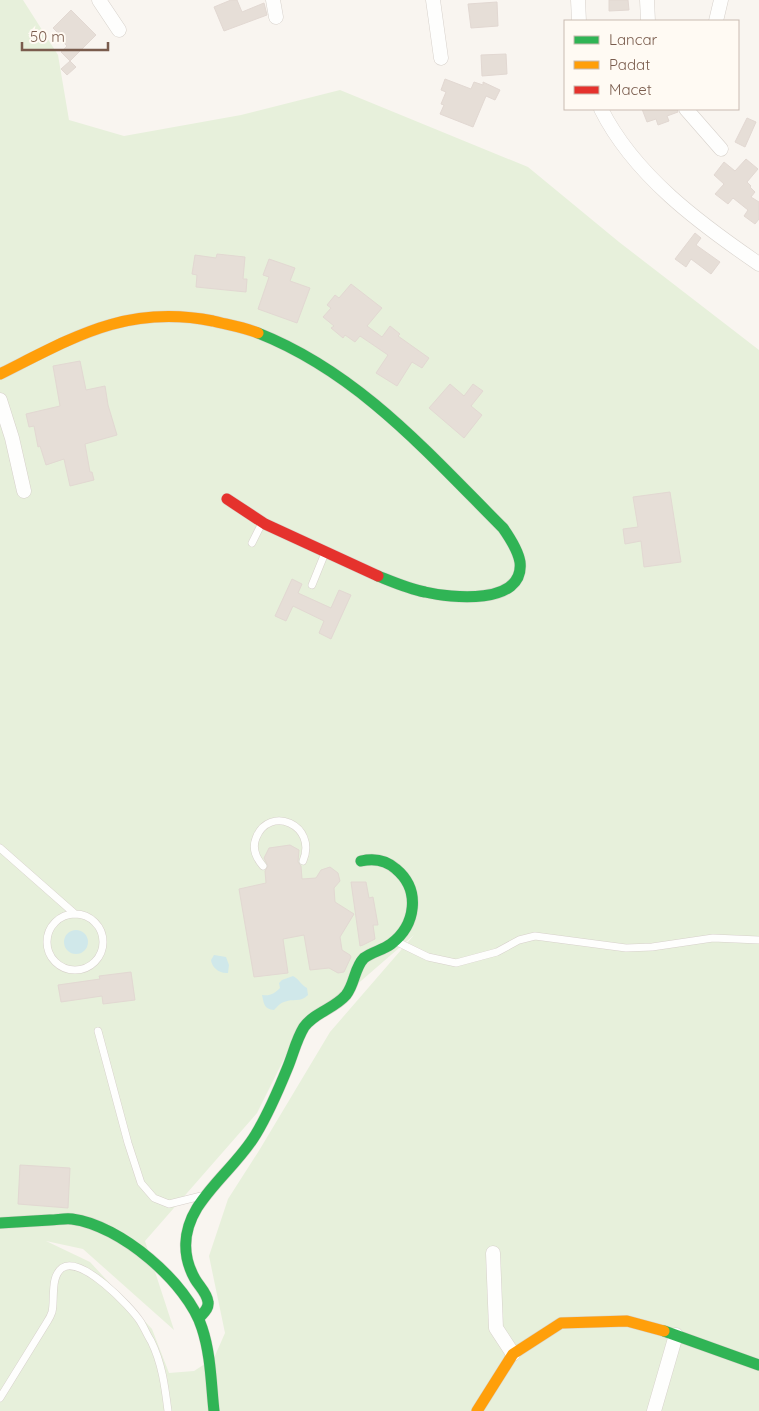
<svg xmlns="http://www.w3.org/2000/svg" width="759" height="1411" viewBox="0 0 759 1411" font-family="Quicksand,sans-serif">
<rect width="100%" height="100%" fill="#f9f5f0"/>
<!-- green -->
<path fill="#e7f0db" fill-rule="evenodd" d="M0,0H23L58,55L69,120L124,136L241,115L340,90L528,167L619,242L759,350V1411H0ZM414,935L330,1032L260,1149L228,1199L209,1256L225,1333L214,1358L194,1371L169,1373L152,1329L90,1262L46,1241L83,1249L174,1330L145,1241L257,1113L294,1039Z"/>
<!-- water -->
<path fill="#d0e8ea" d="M64 942a12 12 0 1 1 24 0a12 12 0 1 1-24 0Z
M214,955L226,957L229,965L228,973C220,974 212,968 211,960Z
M293,976C299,979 301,985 307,988L308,995C300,1003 293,998 284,1002C280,1003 277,1007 274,1010C264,1009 264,1004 262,995C270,996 274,994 280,988L279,983L282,980Z"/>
<!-- building -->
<path fill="#e6ded7" stroke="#e2d8d2" d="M231,0H237L242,12L264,3L267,15L224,31L214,7Z
M609,0H628L629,10L609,11Z
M497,2L498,26L471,28L468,4Z
M71,10L96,35L70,61L61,52L67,46L58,37L60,35L53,28Z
M506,54L507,74L482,76L481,55Z
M70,61L76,67L67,75L61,69Z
M445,79L471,89L474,82L483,85V82L500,90L495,100L486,96L473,127L440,114L444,105L441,104L446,92L441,90Z
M642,109H677L678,112L667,116L669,121L658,125L656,119L647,122Z
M747,118L756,122L745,147L735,142Z
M746,159L758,169L747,182L751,186L750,187L755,192L751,197L759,202V219L755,224L744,216L748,210L733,198L728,204L715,194L724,184L714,175L724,162L735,171Z
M695,233L701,238L696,245L720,262L711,274L691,259L686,267L675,259Z
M217,254L245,257L243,279H247L246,292L196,287L197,275L192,274L195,255L216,258Z
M269,259L295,268L290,281L310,288L297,323L258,309L269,277L263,275Z
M351,284L382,308L367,326L382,337L390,326L400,334L398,336L429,358L422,368L412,362L397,386L376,373L388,355L360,336L355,342L345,335L343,338L331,328L334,326L323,317L331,308L327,305L335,295L339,298Z
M80,361L86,390L105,386L108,405L117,435L85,444L90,472H92L94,480L70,486L64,459L46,465L40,446L38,447L34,426L29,427L26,414L60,406L53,366Z
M450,384L464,396L473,384L483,391L471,406L482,415L464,438L429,408Z
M670,492L681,562L644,567L641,541L625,544L623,529L638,527L633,497Z
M292,579L302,584L298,593L331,608L339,590L351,595L331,639L319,633L324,621L293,606L286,621L275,616Z
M290,845L299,850L298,862L301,866L302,879L316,878L321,870L330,867L338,873L340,881L334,888L335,902L354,914L340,937L342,950L350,955L351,957L344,972L338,973L329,968L310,970L304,935L283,939L288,973L254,977L239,889L266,883L265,871L268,866L264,858L269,848Z
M351,882H366L369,898L373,897L378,925H373L375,939L363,945L360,946Z
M131,972L135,1000L103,1004L102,996L61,1002L58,985L100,979L99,976Z
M20,1165L70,1168L68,1208L18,1204Z"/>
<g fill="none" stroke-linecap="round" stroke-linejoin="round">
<defs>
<path id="lane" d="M252,543L262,523
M312,585L325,553
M0,848L75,914
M263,866C256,858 252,848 256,838C269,804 318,825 303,861
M47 942a28 28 0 1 1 56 0a28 28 0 1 1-56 0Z
M395,941L428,957L456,963L497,952L519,940L535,936L626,948L652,947L713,938L759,940
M98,1031L128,1143L141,1183L154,1198L169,1204L201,1196
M0,1398L47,1322C49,1319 51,1315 52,1312C55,1299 50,1277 62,1268C81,1255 130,1306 140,1321C144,1327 147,1335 151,1341C162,1363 165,1387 168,1411"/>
<path id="street" d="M99,0L119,30
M273,0L276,17
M433,0L441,58
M578,0L579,21
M647,0L648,21
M716,21L721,0
M601,109C634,175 699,223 759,264
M686,109L721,149
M0,400L12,438L24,491
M493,1253L496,1328L513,1354
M654,1411L676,1335"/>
<path id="fast" d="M258,333C359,373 428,453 503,528C510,538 518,550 520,562C525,606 450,598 425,592C409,589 393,582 378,576
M0,1223C17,1222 33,1221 50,1220C57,1220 65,1218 72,1219C120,1225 188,1283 202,1328C211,1355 211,1384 214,1411
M199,1318C203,1313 209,1309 208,1302C207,1293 199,1286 195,1279C182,1256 183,1231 197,1208C214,1181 240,1161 256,1134C268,1114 278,1091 287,1069C293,1055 296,1040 304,1027C315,1012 334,1009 346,995C355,984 354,968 364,958C372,952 383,950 391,944C416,925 421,890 396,869C386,860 374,858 361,861
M664,1331L759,1365"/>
<path id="slow" d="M0,374C74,337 127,304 213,321C229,325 243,327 258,333
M477,1411L513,1354L561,1323L627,1321L664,1331"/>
<path id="jam" d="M227,499L265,524L378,576"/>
</defs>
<!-- lane casing -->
<use href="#lane" stroke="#d7d1cb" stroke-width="8"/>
<!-- street casing -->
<use href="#street" stroke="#d7d1cb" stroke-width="15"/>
<!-- fast casing -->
<use href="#fast" stroke="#d9d2cb" stroke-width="12"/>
<!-- slow casing -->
<use href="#slow" stroke="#d9d2cb" stroke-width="12"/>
<!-- jam casing -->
<use href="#jam" stroke="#d9d2cb" stroke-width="12"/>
<!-- lane -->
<use href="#lane" stroke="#fefefd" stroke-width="7"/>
<!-- street -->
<use href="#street" stroke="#fefefd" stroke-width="14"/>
<!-- fast -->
<use href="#fast" stroke="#30b455" stroke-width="11"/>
<!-- slow -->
<use href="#slow" stroke="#ff9f0a" stroke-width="11"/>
<!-- jam -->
<use href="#jam" stroke="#e5322d" stroke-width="11"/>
</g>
<!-- legend -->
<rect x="564" y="20" width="175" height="90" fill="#fffaf3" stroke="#cabbb1"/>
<rect x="574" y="36" width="25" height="8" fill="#30b455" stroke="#cabbb1"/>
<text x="609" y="45" font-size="15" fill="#7a5c4d">Lancar</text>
<rect x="574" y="61" width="25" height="8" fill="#ff9f0a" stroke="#cabbb1"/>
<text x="609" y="70" font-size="15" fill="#7a5c4d">Padat</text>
<rect x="574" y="86" width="25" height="8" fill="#e5322d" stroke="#cabbb1"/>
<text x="609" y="95" font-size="15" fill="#7a5c4d">Macet</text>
<!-- scale -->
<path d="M22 42v8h86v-8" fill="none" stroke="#7a5c4d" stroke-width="2.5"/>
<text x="30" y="42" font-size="15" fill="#7a5c4d" stroke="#fffaf3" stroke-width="4" paint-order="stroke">50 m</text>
</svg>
